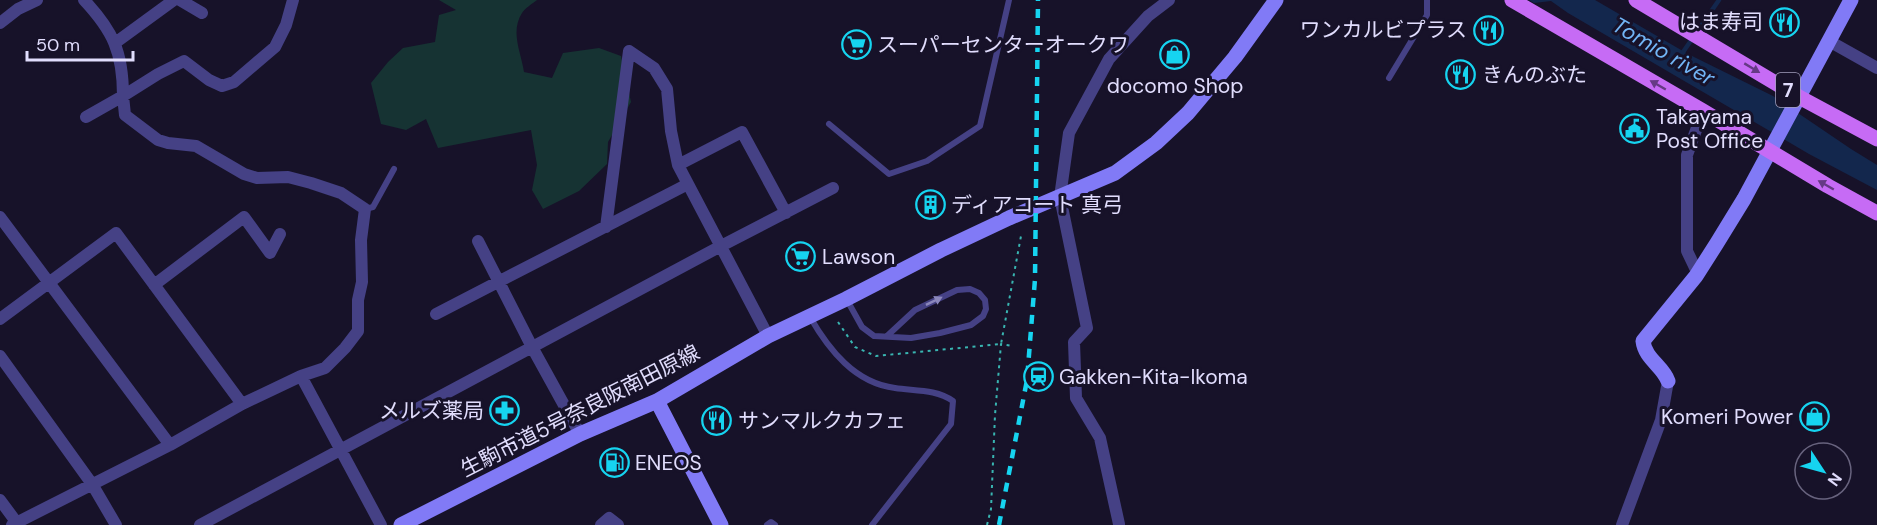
<svg xmlns="http://www.w3.org/2000/svg" width="1877" height="525" viewBox="0 0 1877 525" font-family="'DM Sans','Noto Sans JP',sans-serif">
<rect width="100%" height="100%" fill="#171229"/>
<!-- green -->
<path fill="#163333" d="M439,0H537C532,4 525,8 522,13C510,32 521,52 524,72L552,78L563,53L599,48L621,56L631,102L608,142L607,164L579,191L543,209L532,190L537,165L531,130L438,148L426,119L406,130L381,124L371,83L388,62L403,48L435,42L439,15L456,10Z"/>
<!-- water -->
<path fill="#13274d" d="M1529,0H1595L1688,54L1773,96L1851,149L1877,165V190L1809,154L1568,13L1551,1L1534,3Z"/>
<g fill="none" stroke-linecap="round" stroke-linejoin="round">
<!-- stream -->
<path stroke="#13274d" stroke-width="4.5" d="M1681,55L1719,0"/>
<!-- path -->
<path stroke="#39b5b1" stroke-width="2" stroke-dasharray="3 4.5" stroke-linecap="butt" d="M838,322L855,347L876,356L1001,344L1021,236
M987,525L991,509L995,415L1001,344L1012,346"/>
<!-- lane -->
<path stroke="#454185" stroke-width="6" d="M1389,78L1427,15V0
M829,124L889,174L927,161L980,126L1009,0
M365,209L373,207L394,169
M847,300L862,327L874,336L911,338L940,333L971,325L983,316L986,309L985,300L979,293L970,289L957,290L915,310L887,336
M810,317C829,350 855,383 895,388C915,391 936,389 953,401L951,424L872,525
M767,525L771,522L775,525"/>
<!-- street -->
<path stroke="#454185" stroke-width="12" d="M84,0C113,31 123,52 123,96L86,117
M180,0L202,13
M0,23L18,9L37,0
M1829,41L1877,68
M115,43L174,0
M678,165L742,132L786,213
M0,217L170,445
M606,227L629,51L654,68L667,89L671,131L678,165L768,336
M478,241L532,347L580,434
M1698,274L1687,251V155L1703,111
M154,285L244,217L270,253L280,234
M436,314L688,184
M0,319L116,233L242,404
M0,356L92,484L116,525
M301,376L381,525
M0,500L17,523
M1119,524L1100,438L1076,398L1074,342L1087,328L1060,197L1069,133L1109,59L1148,16L1169,0
M12,525L170,445L242,404L301,376L325,368L345,348L358,331V300L362,282L361,240L365,209L341,193L311,183L288,177L257,178L244,174L196,146L168,143L158,140L125,115L123,96L158,74L184,61L209,80L222,86L234,82L275,47L286,25L293,0
M200,525L721,246L833,188
M601,525L609,518L618,525
M1622,525L1661,420L1668,381"/>
<!-- secondary -->
<path stroke="#817af6" stroke-width="15" d="M1668,381C1663,366 1645,359 1643,341L1696,276L1717,243L1744,199L1851,0
M657,401L721,525
M401,525L580,434L657,401L768,336L846,299L941,250L1009,218L1115,173L1156,143L1188,113L1235,57L1276,0"/>
<!-- primary -->
<path stroke="#c66bf5" stroke-width="15" d="M1512,0L1703,111L1828,186L1877,213
M1636,0L1799,97L1877,139"/>
<!-- rail -->
<path stroke="#16d4f0" stroke-width="4.5" stroke-dasharray="9 8" stroke-linecap="butt" d="M999,525L1027,380L1035,279L1038,0"/>
</g>
<!-- one-way arrows -->
<defs><path id="oneway-solid" d="M-6-.8H1V-3.2L6.5 0L1 3.2V.8H-6Z" transform="scale(1.5)"/></defs>
<g fill="#663a85">
<use href="#oneway-solid" transform="translate(1752 68) rotate(31)"/>
<use href="#oneway-solid" transform="translate(1658 85) rotate(-150)"/>
<use href="#oneway-solid" transform="translate(1826 185) rotate(-150)"/>
</g>
<use fill="#8b87bb" href="#oneway-solid" transform="translate(934 301) rotate(-26)"/>
<!-- icons -->
<defs>
<symbol id="restaurant-ring" viewBox="-11 -11 22 22"><circle r="9.5" fill="#171229" stroke="#16d4f0" stroke-width="1.5"/><path d="M-5-6h1v4h1v-4h1v4h1v-4h1v5L-1.5 .5V6h-2V.5L-5-1ZM5-6V6H3V1.5H1.5Q1.5-4 5-6Z" fill="#16d4f0"/></symbol>
<symbol id="supermarket-ring" viewBox="-11 -11 22 22"><circle r="9.5" fill="#171229" stroke="#16d4f0" stroke-width="1.5"/><path d="M-6-5.5h2.5l.6 2H6L4.5 2H-2.5L-4.4-4H-6ZM-1.5 3.2a1.3 1.3 0 1 0 .1 0ZM3 3.2a1.3 1.3 0 1 0 .1 0Z" fill="#16d4f0"/></symbol>
<symbol id="shop-ring" viewBox="-11 -11 22 22"><circle r="9.5" fill="#171229" stroke="#16d4f0" stroke-width="1.5"/><path d="M-5-2.5h2.3a2.7 3.5 0 0 1 5.4 0H5L5.5 6h-11ZM-1.5-2.5h3a1.5 2.3 0 0 0-3 0Z" fill="#16d4f0"/></symbol>
<symbol id="civic-ring" viewBox="-11 -11 22 22"><circle r="9.5" fill="#171229" stroke="#16d4f0" stroke-width="1.5"/><path d="M-.6-6.5H3V-4.5H.6V-3L4-1V1h2V6H-6V1h2V-1L-.6-3ZM-1.2 2.5V6h2.4V2.5Z" fill="#16d4f0"/></symbol>
<symbol id="building-ring" viewBox="-11 -11 22 22"><circle r="9.5" fill="#171229" stroke="#16d4f0" stroke-width="1.5"/><path d="M-4-6H4V6H1V3H-1V6H-4ZM-2.5-4.3h1.7v1.8h-1.7ZM.8-4.3h1.7v1.8H.8ZM-2.5-1h1.7V.8h-1.7ZM.8-1h1.7V.8H.8Z" fill="#16d4f0"/></symbol>
<symbol id="station-ring" viewBox="-11 -11 22 22"><circle r="9.5" fill="#171229" stroke="#16d4f0" stroke-width="1.5"/><path d="M-3-6H3Q5-6 5-4V2Q5 4 3 4L4.5 6H3L1.5 4h-3L-3 6H-4.5L-3 4Q-5 4-5 2V-4Q-5-6-3-6ZM-3.5-4v3h7v-3ZM-3.5 1v1.5H-2V1ZM2 1v1.5H3.5V1Z" fill="#16d4f0"/></symbol>
<symbol id="pharmacy-ring" viewBox="-11 -11 22 22"><circle r="9.5" fill="#171229" stroke="#16d4f0" stroke-width="1.5"/><path d="M-2-6h4v4h4v4h-4v4h-4v-4h-4v-4h4Z" fill="#16d4f0"/></symbol>
<symbol id="fuel-ring" viewBox="-11 -11 22 22"><circle r="9.5" fill="#171229" stroke="#16d4f0" stroke-width="1.5"/><path d="M-5.5-6h7V0h2V4h1.3V-2.5L3-4.5l.8-.8L6-3V5H2.5V1h-1V6h-7ZM-4.2-4.7v3.2H.2V-4.7Z" fill="#16d4f0"/></symbol>
</defs>
<g fill-rule="evenodd">
<use href="#restaurant-ring" x="1768" y="6" width="33" height="33"/>
<use href="#restaurant-ring" x="1472" y="14" width="33" height="33"/>
<use href="#supermarket-ring" x="840" y="28" width="33" height="33"/>
<use href="#shop-ring" x="1158" y="38" width="33" height="33"/>
<use href="#restaurant-ring" x="1444" y="58" width="33" height="33"/>
<use href="#civic-ring" x="1618" y="112" width="33" height="33"/>
<use href="#building-ring" x="914" y="188" width="33" height="33"/>
<use href="#supermarket-ring" x="784" y="240" width="33" height="33"/>
<use href="#station-ring" x="1022" y="360" width="33" height="33"/>
<use href="#pharmacy-ring" x="488" y="394" width="33" height="33"/>
<use href="#shop-ring" x="1798" y="400" width="33" height="33"/>
<use href="#restaurant-ring" x="700" y="404" width="33" height="33"/>
<use href="#fuel-ring" x="598" y="446" width="33" height="33"/>
</g>
<g text-anchor="middle" stroke-width="6" stroke-linejoin="round" paint-order="stroke">
<!-- shield labels -->
<rect fill="#171229" stroke="#a4a0bd" stroke-width="1.5" x="1776" y="73" width="24" height="34" rx="4.5"/>
<g font-size="20" font-weight="bold" fill="#e1ddfd">
<text x="1788" y="97">7</text>
</g>
<!-- poi labels -->
<g font-size="21" fill="#e1ddfd" stroke="#171229" text-anchor="start">
<text x="1763" y="29" text-anchor="end">はま寿司</text>
<text x="1467" y="37" text-anchor="end">ワンカルビプラス</text>
<text x="877" y="52">スーパーセンターオークワ</text>
<text x="1482" y="82">きんのぶた</text>
<text x="1175" y="93" text-anchor="middle">docomo Shop</text>
<text x="1656" y="124">Takayama<tspan x="1656" dy="24">Post Office</tspan></text>
<text x="951" y="212">ディアコート 真弓</text>
<text x="822" y="264">Lawson</text>
<text x="1059" y="384">Gakken-Kita-Ikoma</text>
<text x="484" y="418" text-anchor="end">メルズ薬局</text>
<text x="1793" y="424" text-anchor="end">Komeri Power</text>
<text x="738" y="428">サンマルクカフェ</text>
<text x="635" y="470">ENEOS</text>
</g>
<!-- street labels -->
<g font-size="21" fill="#e1ddfd" stroke="#171229">
<text transform="translate(580 411) rotate(-27)" y="7">生駒市道5号奈良阪南田原線</text>
</g>
<!-- water labels -->
<g font-size="22" font-style="italic" fill="#72b5f6" stroke="#171229">
<text transform="translate(1664 51) rotate(30)" y="8">Tomio river</text>
</g>
</g>
<!-- north arrow -->
<g transform="translate(1823 471) rotate(126)"><circle r="28" fill="#171229" stroke="#68637e" stroke-width="1.5"/>
<path d="M0-4.5L10 22L0 15L-10 22Z" fill="#16d4f0"/>
<text y="-9" font-size="16" font-weight="bold" text-anchor="middle" fill="#e1ddfd">N</text>
</g>
<!-- scale -->
<path d="M27 51v9h106v-9" fill="none" stroke="#e1ddfd" stroke-width="3"/>
<text x="36" y="51" font-size="18" fill="#e1ddfd" stroke="#171229" stroke-width="4.5" paint-order="stroke">50 m</text>
</svg>
